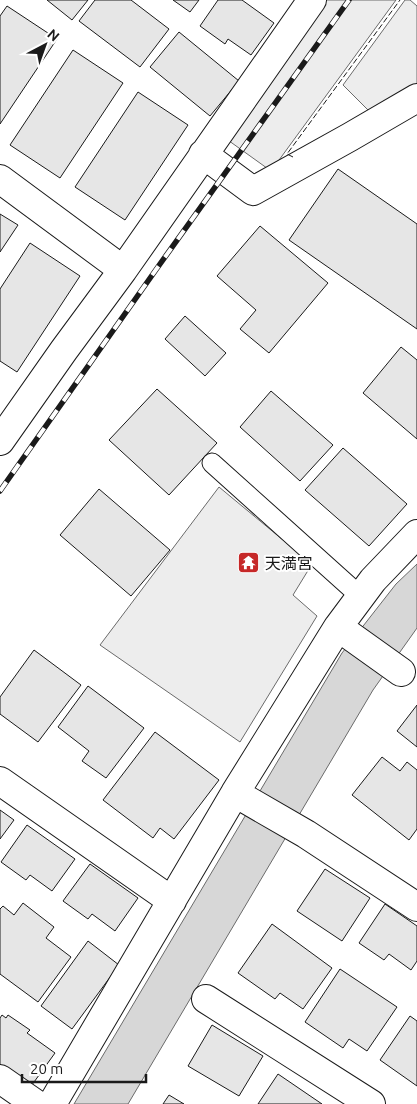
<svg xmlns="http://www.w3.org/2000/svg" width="417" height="1104" viewBox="0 0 417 1104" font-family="Ubuntu,'Noto Sans JP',sans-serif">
<rect width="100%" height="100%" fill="#fff"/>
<!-- built -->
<path fill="#ededed" stroke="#6a6a6a" d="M326,0H396L271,171L225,138Z
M405,0H410L417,6V85L370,112L343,85Z
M219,487L312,564L293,595L317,616L240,742L100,645Z"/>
<!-- water -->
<path fill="#d7d7d7" stroke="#6a6a6a" d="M417,564V628L373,690L128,1104H74L342,653L396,584Z"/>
<!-- building -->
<path fill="#e6e6e6" stroke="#1a1a1a" d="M47,0H88L72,20Z
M95,0H131L169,29L140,67L79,21Z
M173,0H199L190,12Z
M218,0H242L274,23L251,55L228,39L225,44L200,26Z
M7,6L57,39L0,124V16Z
M179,32L239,81L210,116L150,67Z
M73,50L123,83L60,178L10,145Z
M138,92L188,125L125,220L75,187Z
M338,169L417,224V329L289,240Z
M0,214L18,225L0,252Z
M260,226L328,283L269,353L240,329L256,310L217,276Z
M30,243L80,276L17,372L0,361V289Z
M185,316L226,353L205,376L165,339Z
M401,347L417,360V439L363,393Z
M157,389L217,443L169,495L109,440Z
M271,391L333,445L300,481L240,427Z
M343,448L407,504L369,546L305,490Z
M99,489L170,550L131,596L60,535Z
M34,650L81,685L38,742L0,714V697Z
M88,686L144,728L106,778L82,761L89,751L58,727Z
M417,705V747L397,731Z
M155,732L219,780L174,839L160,828L153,838L103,800Z
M382,757L400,771L407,762L417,770V829L409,840L352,795Z
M0,810L14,820L0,839Z
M27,825L75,859L52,891L30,875L26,880L1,862Z
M90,864L138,898L115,931L92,914L88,919L63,901Z
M325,869L370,898L342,941L297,911Z
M23,903L54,927L46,938L71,957L38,1002L0,974V909L3,906L14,915Z
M385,904L417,926V961L411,970L389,954L384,960L359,943Z
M272,924L332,968L303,1009L280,993L275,999L238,973Z
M88,941L119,965L72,1029L41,1006Z
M340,969L397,1007L367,1051L349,1039L343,1048L305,1022Z
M2,1015L6,1018L8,1015L30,1030L27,1033L55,1053L29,1089L0,1069V1018Z
M410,1016L417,1021V1086L380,1060Z
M212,1025L263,1056L239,1096L188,1066Z
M278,1074L322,1104H258Z
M169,1095L184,1104H163Z"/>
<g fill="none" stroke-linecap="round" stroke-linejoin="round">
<defs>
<path id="service" d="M212,463L360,596"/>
<path id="minor" d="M203,154L253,191L350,137L417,98
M0,179L123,270
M0,441L64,350L123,270L312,0
M338,627L401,672
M0,781L172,901
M235,793L306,834L417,907
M206,999L371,1104
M0,1079L36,1104
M52,1104L235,793L338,627L373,580L417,534"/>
</defs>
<!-- service casing -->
<use href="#service" stroke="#1a1a1a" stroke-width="21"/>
<!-- minor casing -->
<use href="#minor" stroke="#1a1a1a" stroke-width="30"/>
<!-- service -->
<use href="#service" stroke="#fff" stroke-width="19"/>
<!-- minor -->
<use href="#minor" stroke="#fff" stroke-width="28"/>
<defs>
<path id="rail" d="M0,491L160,264L349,0"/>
</defs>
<!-- rail casing -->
<use href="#rail" stroke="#1a1a1a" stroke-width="5.5"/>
<!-- rail -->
<use href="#rail" stroke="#fff" stroke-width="4" stroke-dasharray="11" stroke-linecap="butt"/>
<!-- fence -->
<path stroke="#1a1a1a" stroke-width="1" stroke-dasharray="6 2.5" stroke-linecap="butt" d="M293,157L287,154L400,0"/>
</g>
<!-- icons -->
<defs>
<symbol id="temple-square" viewBox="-11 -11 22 22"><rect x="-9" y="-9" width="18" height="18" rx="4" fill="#c62828" stroke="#fff"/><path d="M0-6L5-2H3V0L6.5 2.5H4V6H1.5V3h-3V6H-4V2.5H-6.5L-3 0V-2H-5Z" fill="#fff"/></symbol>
</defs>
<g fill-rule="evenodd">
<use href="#temple-square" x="236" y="550" width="25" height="25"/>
</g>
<g text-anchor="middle" stroke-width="4" stroke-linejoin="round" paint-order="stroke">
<!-- poi labels -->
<g font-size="16" fill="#1a1a1a" stroke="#fff" text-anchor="start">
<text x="265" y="569">天満宮</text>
</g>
</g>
<!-- north arrow -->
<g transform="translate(45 45) rotate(41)" stroke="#ffffff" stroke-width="4" paint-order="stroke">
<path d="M0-4L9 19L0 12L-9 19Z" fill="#1a1a1a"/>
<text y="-8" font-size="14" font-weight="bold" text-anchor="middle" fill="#1a1a1a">N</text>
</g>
<!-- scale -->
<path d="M22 1074v8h124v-8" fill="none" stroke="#1a1a1a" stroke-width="2.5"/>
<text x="30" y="1074" font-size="15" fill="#1a1a1a" stroke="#ffffff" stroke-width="4" paint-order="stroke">20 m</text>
</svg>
